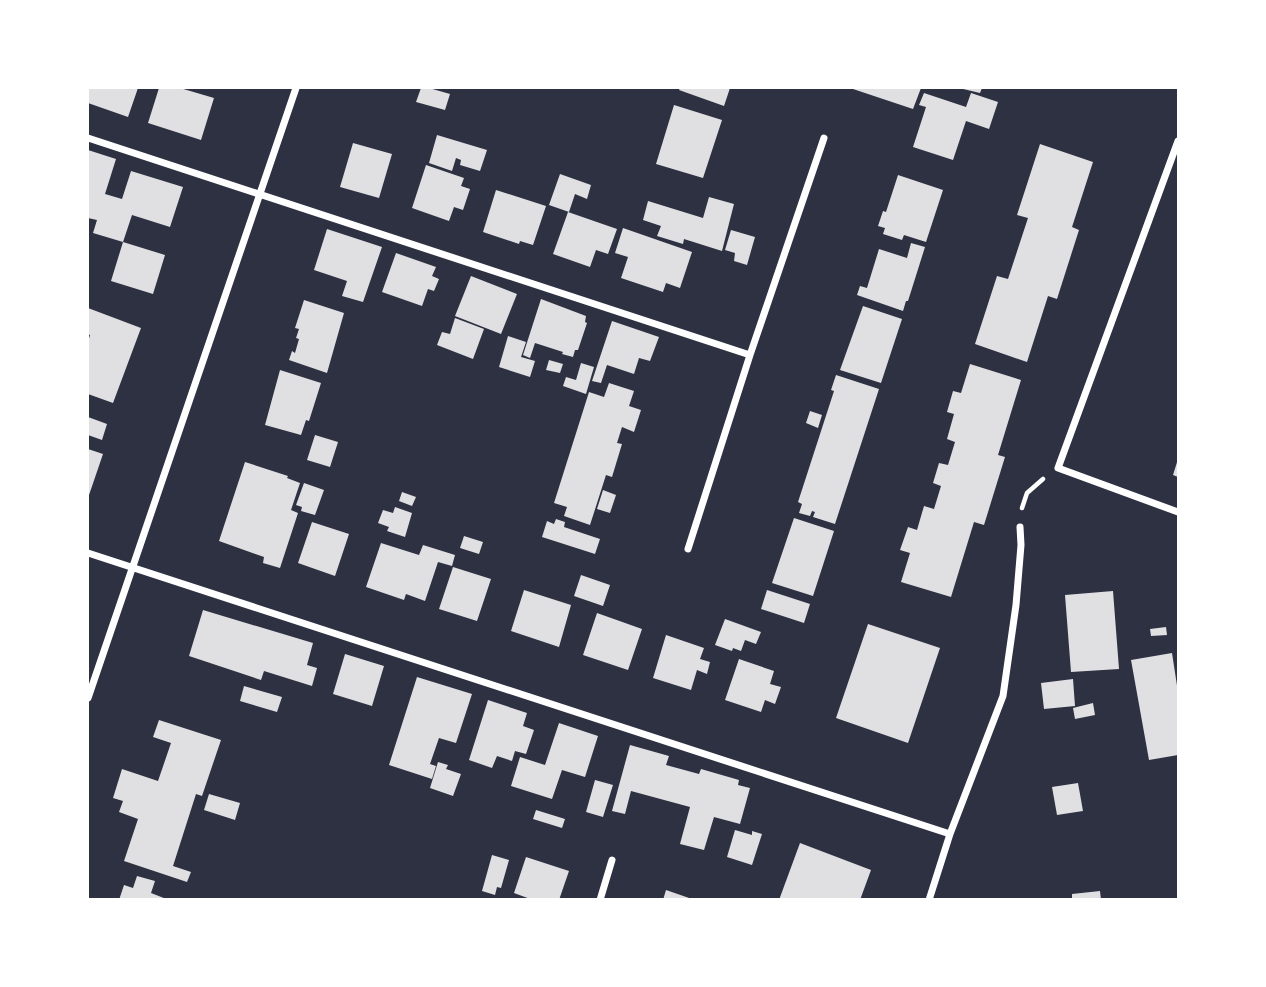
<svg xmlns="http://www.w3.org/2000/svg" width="1266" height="987" viewBox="0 0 1266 987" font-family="'PT Sans',sans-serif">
<rect width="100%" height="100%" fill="#2d3142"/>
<!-- building -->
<path fill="#e0e0e3" d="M88,88H138L128,117L88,103Z
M159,88H180L214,98L201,140L148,123Z
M421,88H429L450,94L445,110L416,102Z
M680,88H730L724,106L679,90Z
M850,88H921L913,109Z
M959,88H982L980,93Z
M924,93L966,107L971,93L998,102L989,129L966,121L953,160L913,147L926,107L919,105Z
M674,105L722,120L703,178L656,164Z
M437,135L487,150L480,171L460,165L461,160L456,158L452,171L429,163Z
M353,143L392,154L379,198L340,187Z
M1040,144L1093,162L1072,227L1079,230L1057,299L1048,296L1027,362L975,344L997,276L1008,279L1028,218L1017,215Z
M88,150L116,159L105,194L122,199L131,171L183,187L170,227L132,215L123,242L165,255L153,294L111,281L123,242L93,233L97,220L88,218Z
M426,165L464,178L461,186L470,189L463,210L454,207L449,221L412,208Z
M560,174L591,185L587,199L575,194L569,212L549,205Z
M898,175L943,190L926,242L904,235L902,240L883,234L885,228L878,226L883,211L886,212Z
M496,190L546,206L533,245L520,241L519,244L483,232Z
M709,197L734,204L722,251L684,239L683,244L657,236L661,226L643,220L648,201L703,218Z
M568,212L617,229L608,254L596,250L590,267L553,254Z
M623,228L692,252L680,288L666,283L663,292L621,278L628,257L615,253Z
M327,229L382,247L363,302L342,296L347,281L314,270Z
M731,230L755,237L747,265L734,261L735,253L725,250Z
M911,243L925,247L908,301H906L903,311L857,295L860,286L867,288L879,249L907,258Z
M396,253L436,267L432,276L439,279L434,291L428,289L422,306L382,292Z
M471,276L517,294L501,334L455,316Z
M541,299L586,316L585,322L587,323L578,350H575L573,357L562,354L563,352L535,343L530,358L523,355Z
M304,300L344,313L327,373L289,360L292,351L295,353L299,339L296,338L299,329L295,328Z
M863,306L902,319L881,383L840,370Z
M88,308L141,328L113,403L88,394V342L90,335L88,334Z
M455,318L484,329L473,359L437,345L442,332L450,334Z
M612,321L659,337L650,361L639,358L634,374L607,365L601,383L592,381Z
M508,336L526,342L521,357L535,361L530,377L499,367Z
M549,360L563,364L560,373L546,370Z
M581,363L594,367L586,394L563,386L566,377L576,380Z
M970,364L1021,380L998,455L1005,457L984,525L974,522L951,597L901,582L910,553L900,550L908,527L917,530L924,506L934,509L941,486L933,483L939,463L948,465L955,442L947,439L954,414L947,412L953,391L961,393Z
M280,370L321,383L309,421L306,420L301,435L265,425Z
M836,375L879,389L835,524L813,517L815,512L812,511L810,516L799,513L802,504L798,502L834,391L831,390Z
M609,383L634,391L629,406L641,410L634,432L622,427L617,443L622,444L612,477L606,475L590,525L564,516L567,507L554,503L589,392L604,397Z
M810,411L822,415L818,428L806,423Z
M88,417L107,424L102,440L88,435Z
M315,435L338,442L330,467L307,460Z
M88,449L103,454L88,498Z
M1178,459V477L1173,475Z
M245,462L288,476L287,478L300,483L291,510L298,513L280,568L263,563L264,557L219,541Z
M304,483L324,490L315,515L301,511L302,507L296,505Z
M603,490L616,495L610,513L597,509Z
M402,492L416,497L412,506L399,501Z
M395,507L412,513L405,537L387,531L389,527L378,523L383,510L393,513Z
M794,518L834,531L813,596L772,583Z
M556,519L565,522L564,527L600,539L595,554L542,537L547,521L554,524Z
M312,522L349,534L335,576L298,563Z
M464,536L483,542L479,554L460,548Z
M381,543L419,555L423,545L455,555L452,566L438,562L425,601L406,594L404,600L366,587Z
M453,567L491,579L477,621L439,609Z
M581,575L610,585L603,606L574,596Z
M524,590L571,605L559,647L511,631Z
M767,590L810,604L804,623L761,609Z
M1113,591L1119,669L1071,672L1065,595Z
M203,610L313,643L307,665L317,668L312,686L264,671L261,680L189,656Z
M597,613L642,629L628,670L583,655Z
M725,619L761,632L756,644L745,640L741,651L733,648L732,651L715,645Z
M868,624L940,648L908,743L836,718Z
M1166,627L1167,635L1151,636L1150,629Z
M666,635L704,648L700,659L710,662L707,674L697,670L691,690L653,678Z
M1172,653L1178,692V755L1149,760L1131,660Z
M345,654L384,666L372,706L333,694Z
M739,659L774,671L770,684L781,687L775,704L765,700L761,712L725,700Z
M417,677L472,694L456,743L439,738L430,764L436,766L432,779L389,765Z
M1073,679L1075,706L1044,709L1041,683Z
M244,686L282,697L277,712L240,701Z
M488,700L527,713L523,726L534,730L526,754L515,751L512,761L497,756L492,768L469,760Z
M1093,703L1095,715L1075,719L1073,708Z
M159,720L221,740L202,796L196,794L173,866L191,872L187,882L124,861L138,819L119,812L123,801L113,798L122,769L158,781L171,743L153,737Z
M559,723L598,736L585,777L562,770L552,799L511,786L520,757L545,765Z
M630,745L669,756L666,765L699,774L701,769L739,780L738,785L750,788L740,824L714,817L704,850L680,844L690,807L631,791L625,814L612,811Z
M438,762L448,765L446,769L461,774L453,796L430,788Z
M595,780L613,785L603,817L586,812Z
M1078,783L1083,811L1057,815L1052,787Z
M209,794L240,803L235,820L204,810Z
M536,810L565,819L562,828L533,819Z
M735,830L752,835V831L762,834L752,865L727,857Z
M800,843L871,870L860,900H779Z
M492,855L509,860L501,888L497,887L495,895L482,891Z
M526,857L569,871L559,900H533L514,893Z
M137,876L155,881L151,893L169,900H119L124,885L133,888Z
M666,890L692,899V900H663Z
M1100,891L1101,900H1072V894Z"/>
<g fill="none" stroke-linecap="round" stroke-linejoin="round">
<!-- path -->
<path stroke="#fff" stroke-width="4.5" d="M1022,508L1027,493L1043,479"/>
<!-- minor -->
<path stroke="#fff" stroke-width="7" d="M88,138L750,355
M1178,141L1058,468L1178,512
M688,549L750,355L824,138
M88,553L950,834
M88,698L296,88
M600,900L612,860
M929,900L950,834L1003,696L1016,605L1021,545L1020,527"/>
</g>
<!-- border -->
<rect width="1266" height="987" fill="none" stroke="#ffffff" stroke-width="178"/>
</svg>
